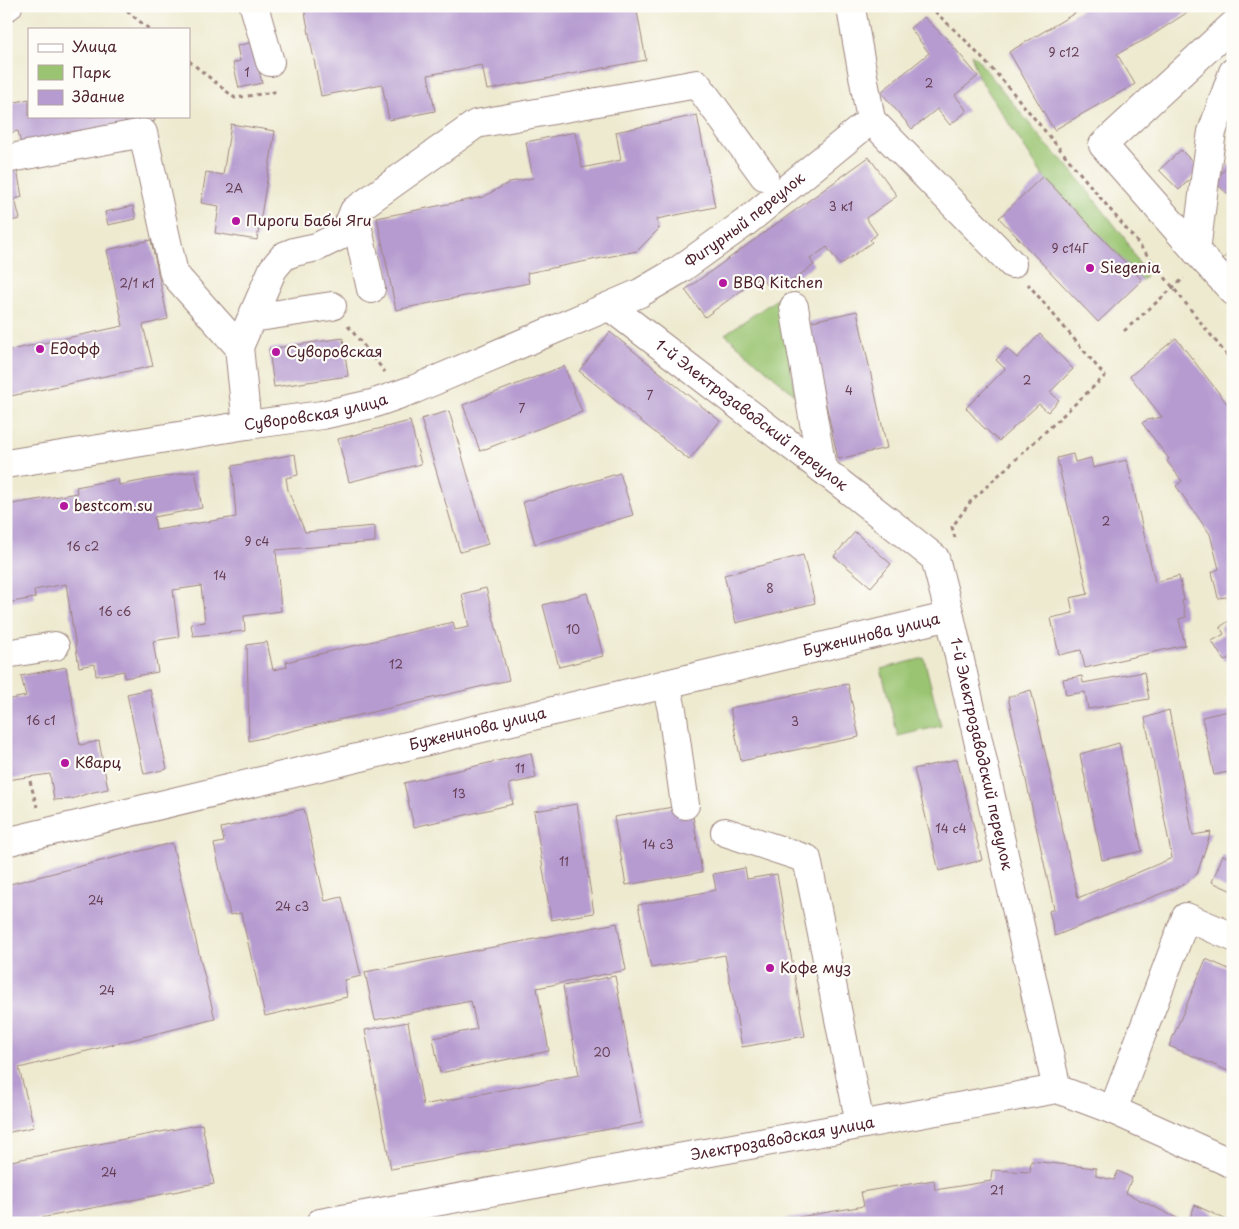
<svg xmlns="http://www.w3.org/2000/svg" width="1239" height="1229" viewBox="0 0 1239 1229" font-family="'Playpen Sans',sans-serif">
<rect width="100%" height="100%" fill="#fdfcf7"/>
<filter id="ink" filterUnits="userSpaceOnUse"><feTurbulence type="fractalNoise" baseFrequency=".02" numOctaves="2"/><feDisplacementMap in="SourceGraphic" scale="10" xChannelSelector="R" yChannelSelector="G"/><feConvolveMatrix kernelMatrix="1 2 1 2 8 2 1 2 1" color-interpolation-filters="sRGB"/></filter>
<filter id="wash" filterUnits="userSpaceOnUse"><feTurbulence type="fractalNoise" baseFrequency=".0096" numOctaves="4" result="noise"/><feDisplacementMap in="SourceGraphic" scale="20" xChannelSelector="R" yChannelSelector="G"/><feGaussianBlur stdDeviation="1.12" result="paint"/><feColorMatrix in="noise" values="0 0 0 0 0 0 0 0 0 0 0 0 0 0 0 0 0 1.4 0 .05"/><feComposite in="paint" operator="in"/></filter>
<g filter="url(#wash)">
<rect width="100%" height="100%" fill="#eeead0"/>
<!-- green -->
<path fill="#9ac471" stroke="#72724e" d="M971,54L977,59L1045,143L1068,166L1124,237L1146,277L1142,280L1043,176L978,76Z
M780,297L795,395L725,334Z
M924,658L941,726L898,736L881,669Z"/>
<g id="blocks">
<!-- building -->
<path fill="#b69bd0" d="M311,6H636L646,60L487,90L482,65L428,75L435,111L389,120L382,84L321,96L304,8Z
M1087,6H1197L1148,38L1117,54L1135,84L1054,130L1009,52Z
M924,17L947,39L978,76L955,95L967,111L950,125L937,109L912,129L881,92L929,53L910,28Z
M252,42L262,83L239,88L233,63L240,61L237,46Z
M6,83L12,103L29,99V116H154L155,121L22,149L18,131L6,134Z
M697,115L715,207L657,219L659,229L637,251L527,273L529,283L396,310L377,218L483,197L510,182L533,178L526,142L575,132L582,168L621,160L616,132Z
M231,124L275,131L257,240L215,233L219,206L201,203L206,172L223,175Z
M1181,150L1200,169L1179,190L1159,170Z
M869,157L897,196L866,218L877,234L870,240L872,242L840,265L827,247L810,259L814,265L787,284L780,275L767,285L760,277L705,317L685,290Z
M1232,162L1233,163V199L1214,181Z
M16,164L22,197L15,199L20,219L6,222V166Z
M1043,176L1142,280L1098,322L999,218Z
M133,206L136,219L108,225L105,212Z
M151,240L168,319L143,325L153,366L6,397V351L123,326L107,250Z
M1233,248V274L1220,262Z
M857,311L887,448L838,459L808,322Z
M610,332L720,421L689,460L579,371Z
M1040,334L1073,369L1050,392L1059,400L1048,412L1039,404L999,441L982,426L966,408L1005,369L996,360L1007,349L1017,358Z
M343,338L348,376L274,387L269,349Z
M1176,338L1233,411V615L1227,597L1218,598L1212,572L1219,569L1210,534L1176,486L1182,481L1167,461L1169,459L1142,423L1147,420L1162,417L1130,376Z
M564,366L582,412L480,451L463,405Z
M449,411L488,544L460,552L421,419Z
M410,421L421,464L349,482L338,439Z
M295,454L298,475L286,478L288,490L305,532L375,526V542L276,550L281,611L244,616L245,631L193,636L191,624L205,622L201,586L173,590L179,637L153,641L158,672L124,678V671L96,676L95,664L79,667L66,584L34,590L35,598L6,603V505L77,493L76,487L118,479L119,485L195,471L202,508L154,517L156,530L236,517L232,466Z
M1073,454L1075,462L1091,458L1093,468L1127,460L1155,582L1179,576L1184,600L1182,601L1186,617L1179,619L1185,645L1085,668L1081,650L1059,655L1051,618L1073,613L1070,598L1088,594L1057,458Z
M620,473L633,515L535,544L523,502Z
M855,532L891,564L871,587L834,556Z
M803,555L815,603L736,623L724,575Z
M486,588L509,680L249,741L247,645L267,642L273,670L287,667L286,662L453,622L455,630L469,627L462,594Z
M587,593L603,656L559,667L543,605Z
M1233,618V656L1224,661L1212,641L1224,634L1220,627Z
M66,667L80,745L99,741L108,789L89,793L72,799L54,800L50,774L6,780V700L26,696L21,676Z
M1144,672L1149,699L1088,709L1085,692L1066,695L1063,679L1082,676L1083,683Z
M848,684L859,737L741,761L730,708Z
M150,689L167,769L144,774L127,694Z
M1031,690L1078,898L1172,858L1145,718L1169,710L1193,835L1211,832L1197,874L1185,884L1055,936L1049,911L1054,909L1008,697Z
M1233,710V771L1214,775L1202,717Z
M1119,743L1142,851L1102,860L1080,754Z
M531,753L536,778L509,784L513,804L414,827L404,783Z
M957,759L982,860L939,871L914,769Z
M577,804L594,913L551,920L534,811Z
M691,804L702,872L626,885L614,817Z
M304,809L325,901L342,897L361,976L344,980L347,997L265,1016L241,913L230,915L214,844L224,842L221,828Z
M172,843L215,1019L19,1068L34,1127L6,1133V885Z
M1223,855L1233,860L1232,891L1212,882Z
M745,868L747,879L777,874L805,1036L742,1047L725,955L651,968L638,905L716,890L713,874Z
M617,923L626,970L537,988L549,1051L440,1073L433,1038L477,1029L471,1001L375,1020L365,972Z
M1206,959L1233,971V1073L1169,1046Z
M615,976L642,1123L391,1169L365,1030L408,1022L423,1105L579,1075L563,986Z
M202,1124L214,1184L16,1223H8L6,1216V1162Z
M1031,1161L1096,1168V1176L1114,1180L1118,1171L1132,1178L1126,1193L1187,1223H770V1222L864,1206L861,1192L934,1180L935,1190L991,1181L992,1170L1030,1172Z
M1195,1205L1233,1223H1188Z"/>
</g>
</g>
<g filter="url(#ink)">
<use href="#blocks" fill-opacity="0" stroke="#9c847e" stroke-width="1"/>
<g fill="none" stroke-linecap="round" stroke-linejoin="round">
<defs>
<g id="minor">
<path d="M254,6L270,62"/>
<path d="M6,7L8,6"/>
<path d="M852,14L871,120L1012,264"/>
<path d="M1233,72L1212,132L1206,171L1196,251L1233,291"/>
<path d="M6,159L143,133L174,274L239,347L247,425"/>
<path d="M354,211L371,289"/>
<path d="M1196,251L1103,145L1233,25"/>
<path id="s1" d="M610,307L822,469L935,558L950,616L1057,1089"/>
<path d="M794,307L822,469"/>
<path d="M252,318L332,306"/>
<path d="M239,347L273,269L284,256L294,252L317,247L337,237L347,228L354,211L476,124L697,84L764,176"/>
<path id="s2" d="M6,464L247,425L322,415L372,404L415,389L640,293L679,270L746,222L871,120"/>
<path d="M6,654L55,646"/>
<path d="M666,684L672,710L685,805"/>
<path d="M725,832L807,859L860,1124"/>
<path id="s3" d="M6,842L950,616"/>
<path d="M1113,1110L1186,917L1233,937"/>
<path id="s4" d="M320,1223L1057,1089L1113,1110L1233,1164"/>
</g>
</defs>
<!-- minor casing -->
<use href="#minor" stroke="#9c847e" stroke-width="30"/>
<!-- path -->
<path stroke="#9c847e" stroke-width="3" stroke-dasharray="4 4" stroke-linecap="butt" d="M929,6L965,40L1005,83L1133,237L1233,363
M127,11L149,29
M189,61L235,98L274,92V89
M348,326L385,372
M1124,331L1184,278
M955,538L952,527L971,501L1105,376L1028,284
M30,781L37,807"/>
<!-- minor -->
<use href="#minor" stroke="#fff" stroke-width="28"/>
</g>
</g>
<!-- markers -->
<g fill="#b5179e" stroke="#fdfcf7" stroke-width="2">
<circle cx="236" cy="221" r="5"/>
<circle cx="1090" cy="268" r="5"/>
<circle cx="723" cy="283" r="5"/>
<circle cx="40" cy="349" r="5"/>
<circle cx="276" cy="352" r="5"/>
<circle cx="64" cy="506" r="5"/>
<circle cx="65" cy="763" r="5"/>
<circle cx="770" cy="968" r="5"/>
</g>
<g text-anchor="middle" stroke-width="4.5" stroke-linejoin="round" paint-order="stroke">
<!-- number labels -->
<g font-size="12" fill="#653e54">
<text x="1064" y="57">9 с12</text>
<text x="247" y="77">1</text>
<text x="929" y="88">2</text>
<text x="234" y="193">2А</text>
<text x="841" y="211">3 к1</text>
<text x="1070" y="253">9 с14Г</text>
<text x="137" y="288">2/1 к1</text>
<text x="1027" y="385">2</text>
<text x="849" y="395">4</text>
<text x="650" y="400">7</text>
<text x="522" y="413">7</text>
<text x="1106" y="526">2</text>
<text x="257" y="546">9 с4</text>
<text x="83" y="551">16 с2</text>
<text x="220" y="580">14</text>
<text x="770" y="593">8</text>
<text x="115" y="616">16 с6</text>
<text x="573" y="634">10</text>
<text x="396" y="669">12</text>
<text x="41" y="725">16 с1</text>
<text x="795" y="726">3</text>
<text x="520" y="773">11</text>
<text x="459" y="798">13</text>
<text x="951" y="833">14 с4</text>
<text x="658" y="849">14 с3</text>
<text x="564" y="866">11</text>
<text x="96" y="905">24</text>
<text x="292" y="911">24 с3</text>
<text x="107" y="995">24</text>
<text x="602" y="1057">20</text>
<text x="109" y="1177">24</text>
<text x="997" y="1195">21</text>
</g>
<!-- street labels -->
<g font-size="15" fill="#4a1f2b" stroke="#fdfcf7">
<text dy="5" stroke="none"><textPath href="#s2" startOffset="789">Фигурный переулок</textPath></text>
<text dy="5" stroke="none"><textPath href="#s2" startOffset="314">Суворовская улица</textPath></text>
<text dy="5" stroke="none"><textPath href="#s1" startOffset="178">1-й Электрозаводский переулок</textPath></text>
<text dy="5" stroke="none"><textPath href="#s3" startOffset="890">Буженинова улица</textPath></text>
<text dy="5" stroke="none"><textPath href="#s3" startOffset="485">Буженинова улица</textPath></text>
<text dy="5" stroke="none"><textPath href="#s1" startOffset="612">1-й Электрозаводский переулок</textPath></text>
<text dy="5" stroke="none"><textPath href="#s4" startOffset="470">Электрозаводская улица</textPath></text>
</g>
<!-- poi labels -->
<g font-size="15" fill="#4a1f2b" stroke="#fdfcf7" text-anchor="start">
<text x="246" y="226">Пироги Бабы Яги</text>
<text x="1100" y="273">Siegenia</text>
<text x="733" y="288">BBQ Kitchen</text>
<text x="50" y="354">Едофф</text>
<text x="286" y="357">Суворовская</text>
<text x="74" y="511">bestcom.su</text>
<text x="75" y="768">Кварц</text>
<text x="780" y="973">Кофе муз</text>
</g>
</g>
<!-- margin -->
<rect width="1239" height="1229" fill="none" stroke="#fdfcf7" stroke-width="25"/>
<!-- legend -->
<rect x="28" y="28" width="162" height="90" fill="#fdfcf7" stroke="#b5a4a5"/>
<rect x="38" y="44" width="25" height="8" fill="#ffffff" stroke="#b5a4a5"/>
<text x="72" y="52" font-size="15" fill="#4a1f2b">Улица</text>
<rect x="38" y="65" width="25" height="15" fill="#9ac471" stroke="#b5a4a5"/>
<text x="72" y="78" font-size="15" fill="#4a1f2b">Парк</text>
<rect x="38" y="90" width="25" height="15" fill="#b69bd0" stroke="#b5a4a5"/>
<text x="72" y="102" font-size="15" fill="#4a1f2b">Здание</text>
</svg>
